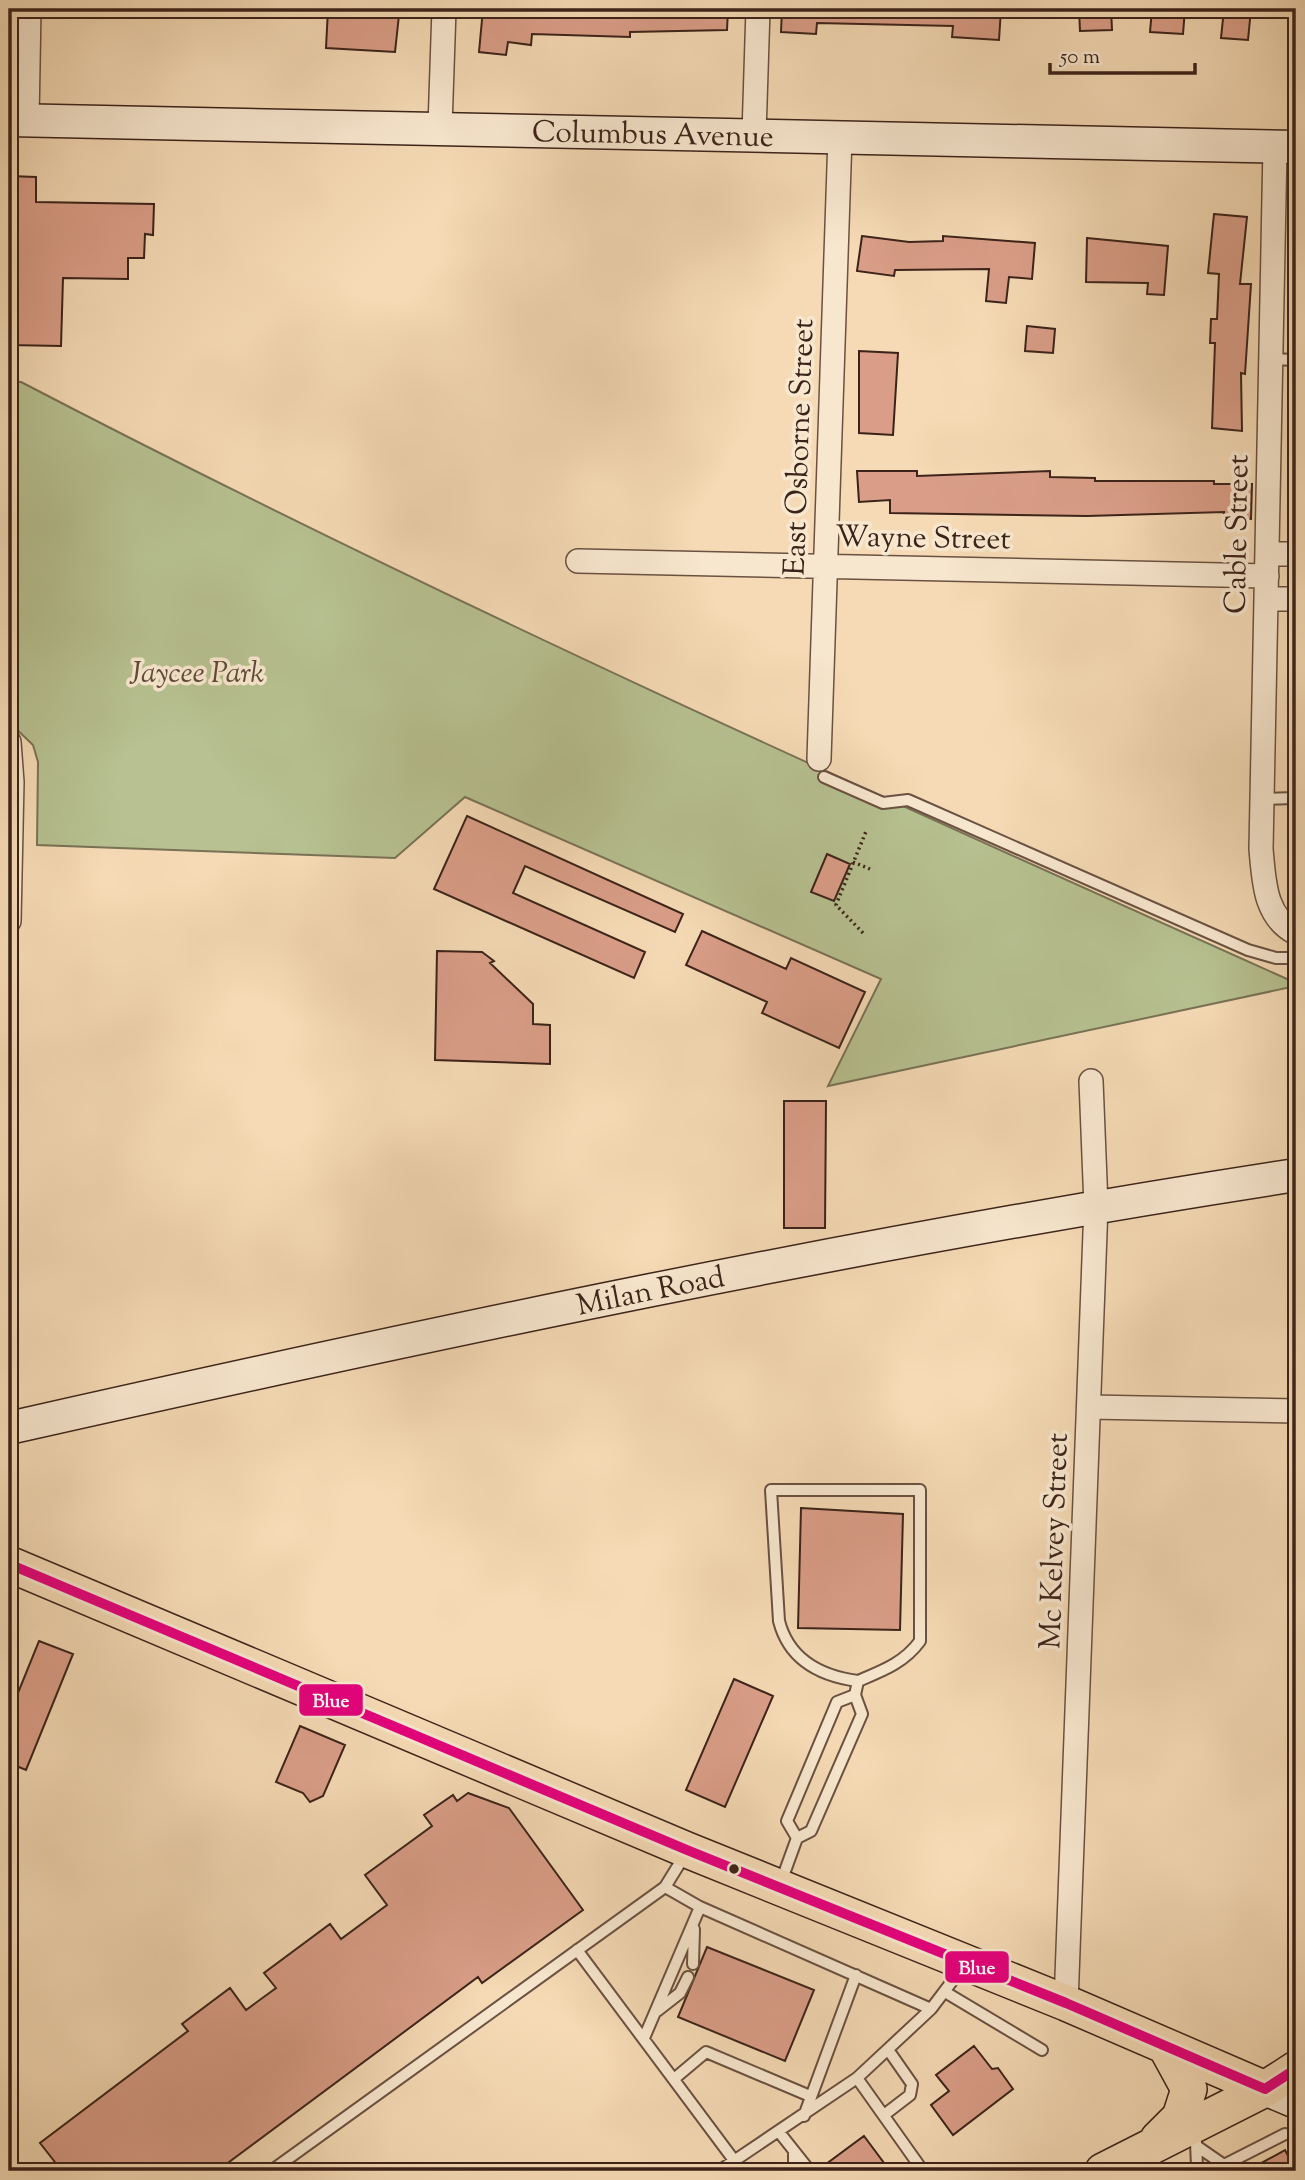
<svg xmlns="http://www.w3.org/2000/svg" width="1305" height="2180" viewBox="0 0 1305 2180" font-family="'Sorts Mill Goudy',serif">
<rect width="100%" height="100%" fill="#f5dab5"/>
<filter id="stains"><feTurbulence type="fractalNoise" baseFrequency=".00286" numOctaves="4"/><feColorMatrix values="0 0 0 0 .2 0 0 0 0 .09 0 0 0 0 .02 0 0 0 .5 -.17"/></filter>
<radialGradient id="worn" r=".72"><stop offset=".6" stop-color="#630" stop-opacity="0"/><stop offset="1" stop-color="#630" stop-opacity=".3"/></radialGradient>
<!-- green -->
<path fill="#b7c191" stroke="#7a7256" stroke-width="2" d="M9,381L21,382C438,599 867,791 1296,983V986L828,1086L881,979L465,797L395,858L37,845L38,762L33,745L9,722Z"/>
<!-- building -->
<path fill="#da9e88" stroke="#3c231a" stroke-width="2" d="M328,9H378L377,13L399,15L395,52L326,48Z
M483,9L544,13V9H728L727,30L630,32V37L532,34L531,45L508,42L506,55L479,52Z
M782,9H1001L999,40L952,37L953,26L817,23L816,34L781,32Z
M1079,9H1111L1112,30L1080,31Z
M1152,9H1185L1183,34L1150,32Z
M1224,9H1251L1248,40L1221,38Z
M9,176L36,177V202L154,204L153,235L145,234L144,258H128V279L63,278L61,346L9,345V268H16L17,225H9Z
M1214,214L1247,217L1240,284H1251L1245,374L1241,373L1242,431L1212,428L1215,343H1210L1211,319H1217L1219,274L1208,273Z
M862,236L909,242L943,241V236L1035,243L1032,279L1009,277L1006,303L986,301L989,269L895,270L894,276L857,271Z
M1087,238L1168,246L1164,295L1147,294L1148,283L1086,282Z
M1027,326L1055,329L1053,353L1025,351Z
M859,351L898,353L893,435L859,433Z
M857,471H917V476L1050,471V477L1095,478V481H1214V484H1252L1251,519L1224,518V512L1087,516L890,513V500L859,502Z
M467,816L683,914L675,932L525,866L513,893L645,952L634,978L434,889Z
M827,854L850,864L834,901L811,892Z
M702,931L786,969L791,958L865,992L839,1048L762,1013L767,1002L686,965Z
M437,951L482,952L494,961L490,963L533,1004V1024L550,1025V1064L435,1060Z
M784,1101H826L825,1228H784Z
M801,1508L903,1514L900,1630L798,1628Z
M39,1641L73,1654L26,1770L9,1763V1715Z
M734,1679L773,1696L725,1807L686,1790Z
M300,1726L345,1745L323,1796L310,1802L303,1793L276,1782Z
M468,1793L509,1808L583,1910L482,1983L478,1977L217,2171H62L40,2143L188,2031L182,2024L230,1988L246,2010L276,1988L264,1973L330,1924L341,1939L387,1905L365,1875L432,1826L424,1815L453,1795L457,1801Z
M707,1947L814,1990L785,2061L678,2017Z
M974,2046L992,2069L998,2068L1013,2089L953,2135L931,2105L949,2091L936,2075Z
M864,2136L890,2171H818V2170Z
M1285,2150L1296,2171H1247Z"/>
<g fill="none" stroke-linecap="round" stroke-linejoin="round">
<defs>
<path id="lane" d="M1269,359L1296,360
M824,777L883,803L908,800L1248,950L1276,958H1296
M1262,799L1296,798
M855,1695L858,1681C882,1671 904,1663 920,1641V1490H771L779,1621C789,1660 820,1676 858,1681
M781,1882L797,1838L811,1831L862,1714L855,1695L837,1702L787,1821L797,1838
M665,1887L700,1907L931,2009
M577,1950L742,2171
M693,1964L694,1929
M945,1992L1042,2050
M657,2011L680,1993L688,1977
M644,2038L700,1907
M674,2079L706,2052L810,2096
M884,2115L910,2095L912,2084L889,2051
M804,2116L856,1975
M779,2132L810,2171
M1196,2142L1197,2167L1201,2171
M1198,2147L1224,2165L1285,2134
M271,2171L665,1887L686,1853
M719,2171L857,2078
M794,2171V2151
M923,2171L857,2078L931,2009L962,1968"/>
<path id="street" d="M27,120L29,9
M440,127L444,9
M754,134L758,9
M1275,147L1261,849C1264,880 1264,917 1296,933
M1268,554H1296
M578,561L1267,576
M1267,599H1296
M9,742L12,782L9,921
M819,759L840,137
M1090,1407L1296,1411
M1066,2003L1096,1206L1091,1081"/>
<g id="secondary">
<path id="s1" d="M9,120L1296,147"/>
<path id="s2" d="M9,1428C435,1332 864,1241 1296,1175"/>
<path d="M1265,2089L1296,2102"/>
</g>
<path id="primary" d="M9,1564L687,1850L1066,2003L1265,2089
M1158,2139L1180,2117L1189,2089L1166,2047
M1103,2171L1265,2089L1296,2069"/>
</defs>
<!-- lane casing -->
<use href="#lane" stroke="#6a5141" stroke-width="14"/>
<!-- street casing -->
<use href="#street" stroke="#6a5141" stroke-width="26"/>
<!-- secondary casing -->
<use href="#secondary" stroke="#3c231a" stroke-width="35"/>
<!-- primary casing -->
<use href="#primary" stroke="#3c231a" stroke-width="38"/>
<!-- path -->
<path stroke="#3c231a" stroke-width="3.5" stroke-dasharray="2 3.5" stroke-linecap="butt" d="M853,862L870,869
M863,933L836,905L867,829"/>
<!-- lane -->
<use href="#lane" stroke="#f8e7cf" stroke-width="10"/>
<!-- street -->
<use href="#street" stroke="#f8e7cf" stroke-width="23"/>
<!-- secondary -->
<use href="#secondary" stroke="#f8e7cf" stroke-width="32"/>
<!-- primary -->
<use href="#primary" stroke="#f5dab5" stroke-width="35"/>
<defs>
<path id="bus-1" d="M9,1564L687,1850L1066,2003L1265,2089L1296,2069"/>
</defs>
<!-- bus-1 casing -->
<use href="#bus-1" stroke="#f8e7cf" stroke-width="16"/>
<!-- bus-1 -->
<use href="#bus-1" stroke="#e5007d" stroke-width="10"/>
</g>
<!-- markers -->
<circle fill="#3c231a" stroke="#f8e7cf" stroke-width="2.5" cx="734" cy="1869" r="6"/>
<g text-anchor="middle" stroke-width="7" stroke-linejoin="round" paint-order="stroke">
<!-- street labels -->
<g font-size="30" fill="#3c231a" stroke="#f8e7cf">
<text dy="10" stroke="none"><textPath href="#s1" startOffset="644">Columbus Avenue</textPath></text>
<text transform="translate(798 447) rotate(-88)" y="10">East Osborne Street</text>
<text transform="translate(1236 534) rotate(-89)" y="10">Cable Street</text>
<text transform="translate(923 537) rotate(1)" y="10">Wayne Street</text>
<text dy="10" stroke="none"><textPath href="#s2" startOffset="656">Milan Road</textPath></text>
<text transform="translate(1053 1541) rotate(-88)" y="10">Mc Kelvey Street</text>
</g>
<!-- park labels -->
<g font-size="30" font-style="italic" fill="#5b4a38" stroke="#f8e7cf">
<text x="197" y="682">Jaycee Park</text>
</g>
</g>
<g stroke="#f8e7cf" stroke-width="2.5">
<rect x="298" y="1683" width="66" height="34" rx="7" fill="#e5007d"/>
<rect x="944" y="1950" width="66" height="34" rx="7" fill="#e5007d"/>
</g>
<g font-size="19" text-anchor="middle" font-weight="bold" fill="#fff">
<text x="331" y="1707">Blue</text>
<text x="977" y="1974">Blue</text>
</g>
<!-- margin -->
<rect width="1305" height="2180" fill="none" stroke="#f5dab5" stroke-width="35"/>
<rect x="10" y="10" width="1284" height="2159" fill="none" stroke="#3c231a" stroke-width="3.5"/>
<rect x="18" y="18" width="1270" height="2145" fill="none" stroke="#3c231a" stroke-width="2"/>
<!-- scale -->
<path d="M1050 63v10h145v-10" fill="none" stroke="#3c231a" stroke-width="3.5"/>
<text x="1060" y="63" font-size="21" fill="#3c231a" stroke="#f8e7cf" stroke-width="5" paint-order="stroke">50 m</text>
<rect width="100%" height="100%" filter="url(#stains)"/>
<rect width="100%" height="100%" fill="url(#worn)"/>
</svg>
